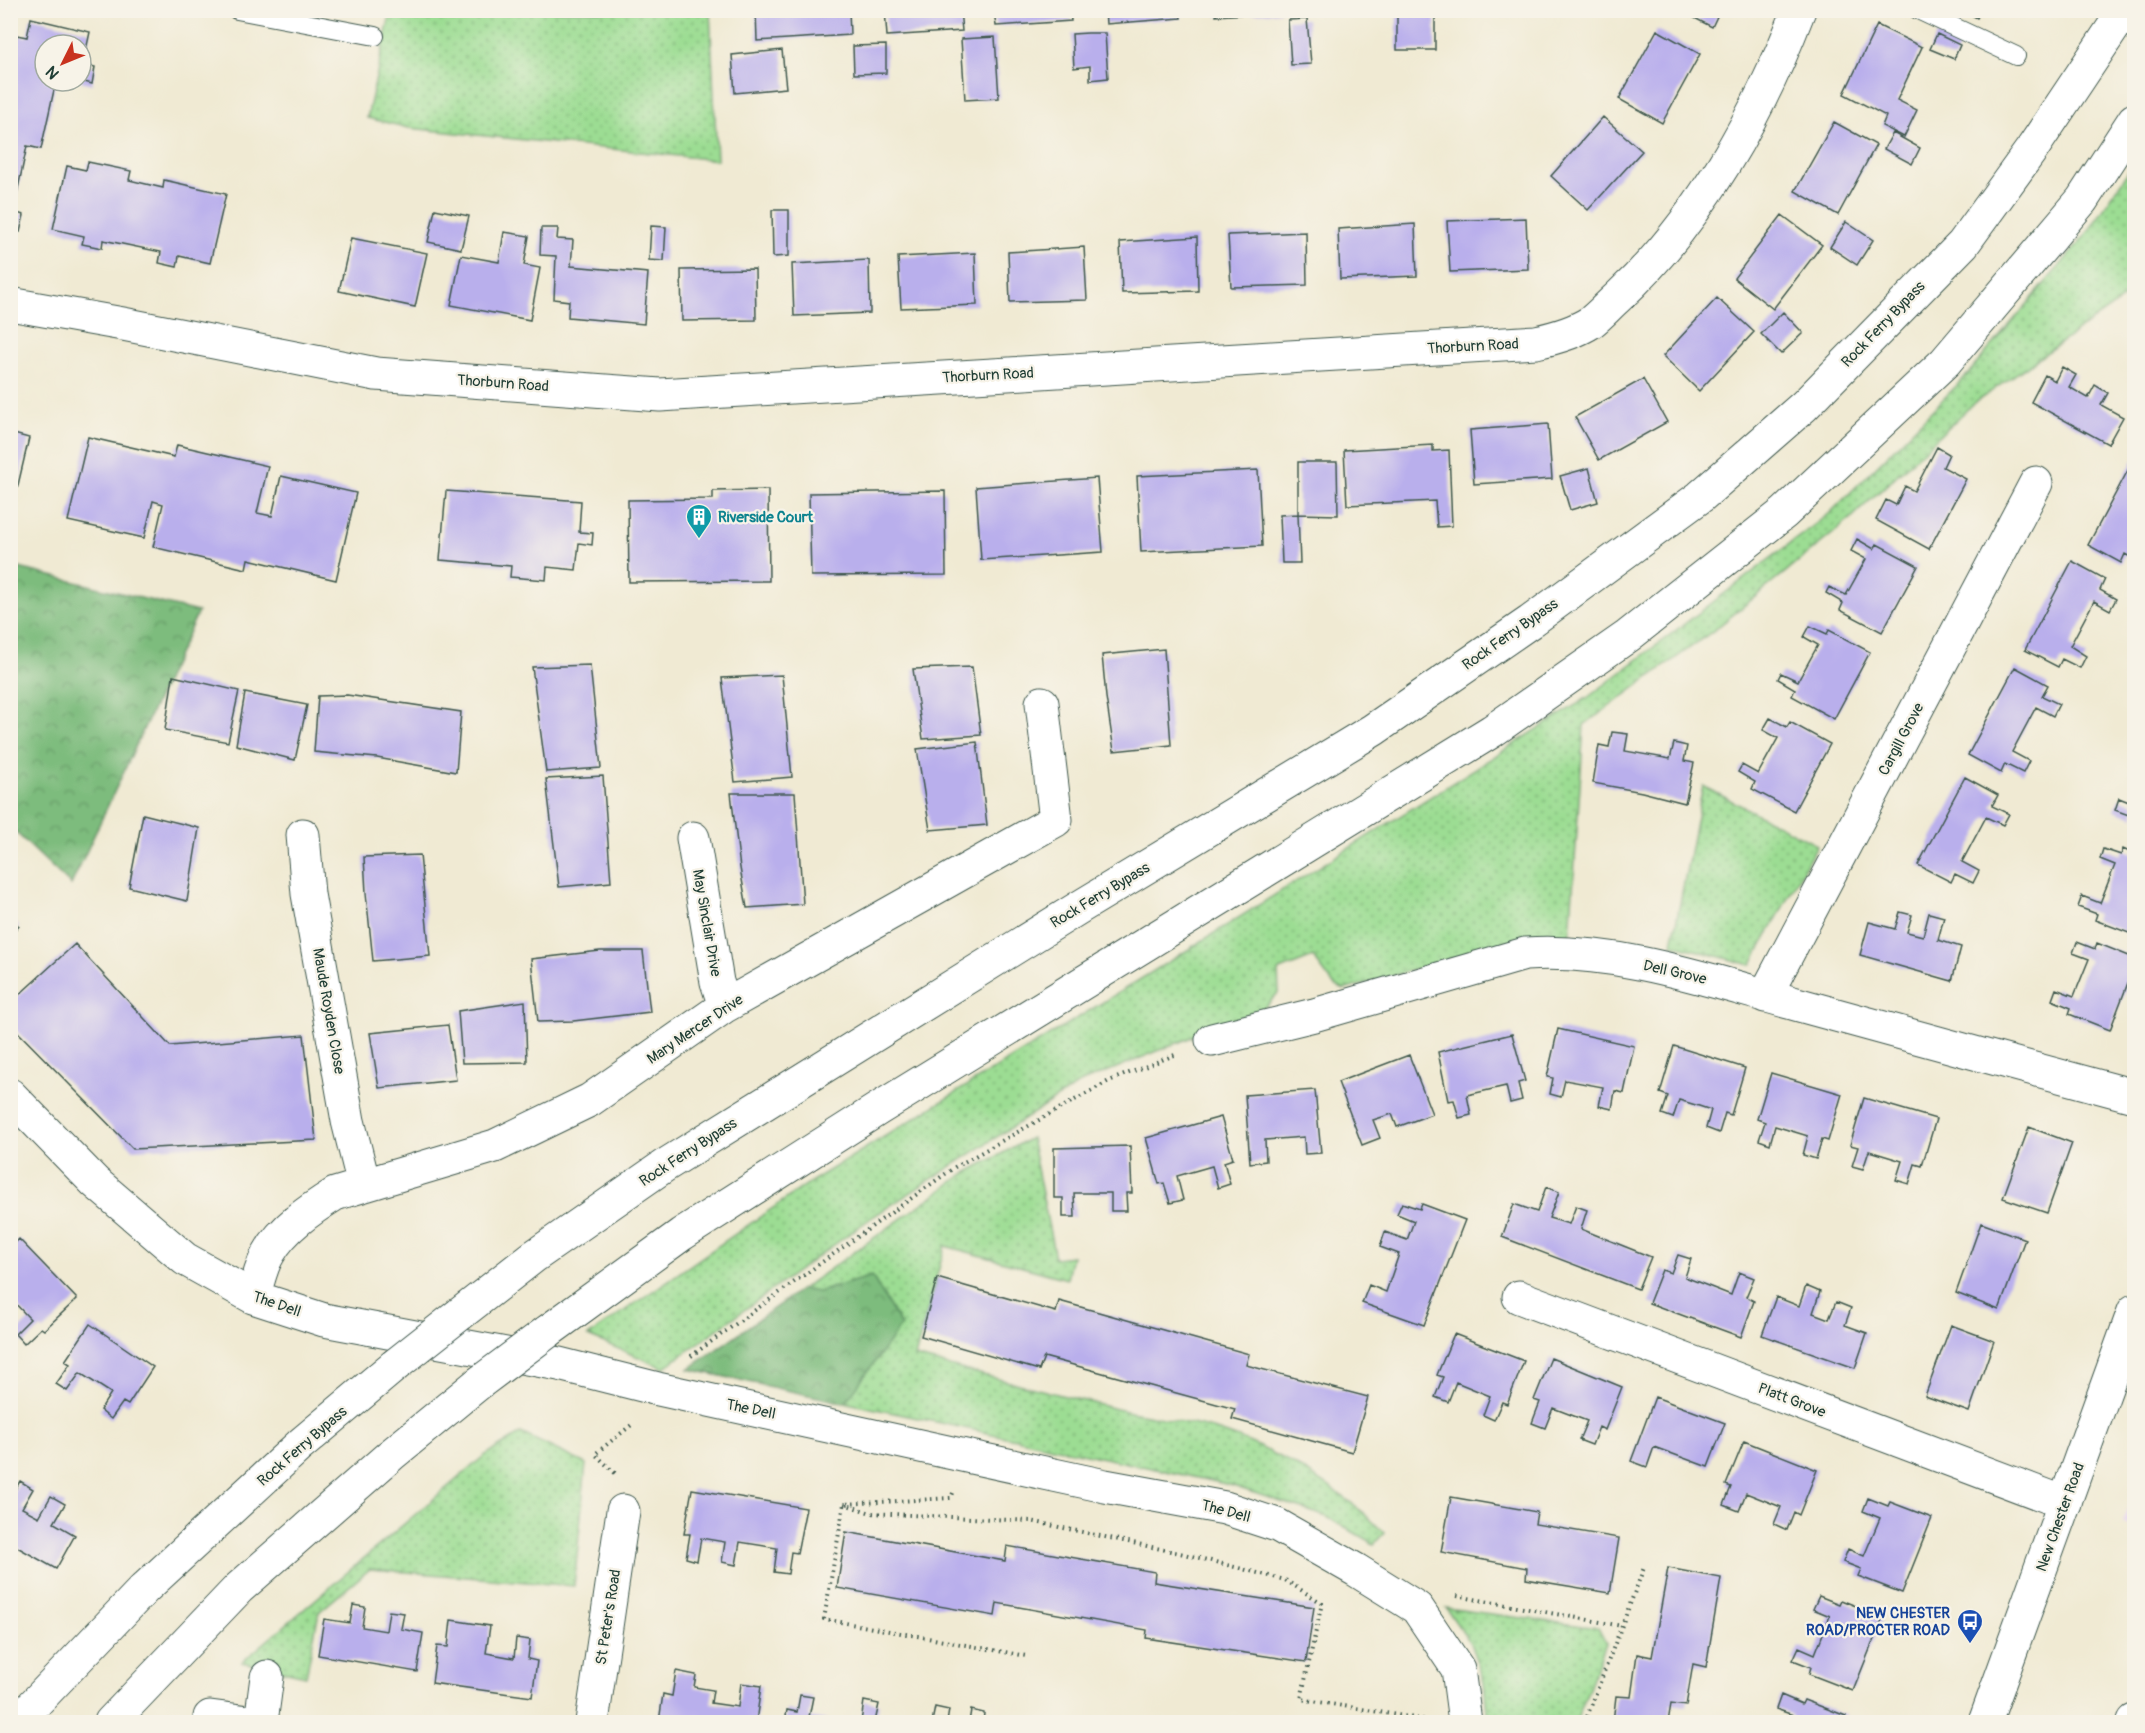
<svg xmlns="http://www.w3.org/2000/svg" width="2145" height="1733" viewBox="0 0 2145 1733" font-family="Pangolin,sans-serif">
<defs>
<pattern id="grass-dots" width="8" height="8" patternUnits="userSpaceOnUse" patternTransform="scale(1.5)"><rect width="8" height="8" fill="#9cdd93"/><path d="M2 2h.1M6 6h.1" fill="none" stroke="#7fb479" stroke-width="1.8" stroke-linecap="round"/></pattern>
<pattern id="forest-crowns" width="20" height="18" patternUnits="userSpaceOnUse" patternTransform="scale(1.5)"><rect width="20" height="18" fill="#7dbc7d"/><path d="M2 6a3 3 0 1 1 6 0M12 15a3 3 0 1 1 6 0" fill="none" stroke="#669a67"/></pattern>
</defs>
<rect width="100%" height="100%" fill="#f7f3e8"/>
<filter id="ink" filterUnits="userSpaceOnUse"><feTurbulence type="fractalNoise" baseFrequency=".0167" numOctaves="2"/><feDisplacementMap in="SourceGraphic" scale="12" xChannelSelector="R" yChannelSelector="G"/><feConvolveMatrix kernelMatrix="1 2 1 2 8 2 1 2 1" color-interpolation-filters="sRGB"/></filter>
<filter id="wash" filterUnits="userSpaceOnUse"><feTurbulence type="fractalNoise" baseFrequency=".008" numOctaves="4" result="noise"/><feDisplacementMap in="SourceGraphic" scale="24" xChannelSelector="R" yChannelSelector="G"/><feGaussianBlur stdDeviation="1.35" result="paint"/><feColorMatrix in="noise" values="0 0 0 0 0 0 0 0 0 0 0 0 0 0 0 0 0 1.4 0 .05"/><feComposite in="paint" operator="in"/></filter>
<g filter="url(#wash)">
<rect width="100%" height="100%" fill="#f0ead3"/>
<!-- built -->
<path fill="#e5d3f1" d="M2134,1489V1528L2122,1523Z"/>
<!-- grass -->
<path fill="url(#grass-dots)" stroke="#5e8d64" stroke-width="1.5" d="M391,11H710L717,160L409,128L367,118Z
M2134,163V291L1972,405L1847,522L1713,631L1584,725L1570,935L1529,936L1344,990L1333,984L1313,957L1278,971L1279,992L1265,1007L1082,1082L874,1216L664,1368L588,1336L809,1183L1178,956L1587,698L1830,513L1967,375L2086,235Z
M1703,786L1817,845L1751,965L1672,944Z
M1031,1138L1055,1258L1072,1256L1067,1279L945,1246L915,1357C979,1374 1044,1391 1108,1407C1145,1416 1184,1420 1219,1431C1275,1449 1344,1490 1384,1533L1374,1544L1327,1517L1230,1485L689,1369L964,1174Z
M521,1433L586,1464L574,1586L370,1569L319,1612L306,1676L242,1662L484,1456Z
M1446,1608L1598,1628L1606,1643L1576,1722H1488L1484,1682L1470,1643Z"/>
<!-- forest -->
<path fill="url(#forest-crowns)" stroke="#4e7c58" stroke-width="1.5" d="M11,566L198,612L71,885L11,828Z
M872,1276L901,1326L845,1403L689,1369L801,1289L818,1292Z"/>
<g id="blocks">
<!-- building -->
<path fill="#b9afec" d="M756,10H849L850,35L757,41Z
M885,10H960L962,31L887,36Z
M994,10H1070L1071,21L996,26Z
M1105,10H1180L1181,18L1106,24Z
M1216,10H1280V12L1216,16Z
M1679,10H1720L1712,27Z
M1962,10H1981L1977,18Z
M1397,13H1435V50H1397Z
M31,18L90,32L83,64L95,67L92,84L81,81V45H45V81H56L41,149L27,146L13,212L24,215L20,232L10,230V59L17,35L27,37Z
M1307,19L1311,64L1291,65L1288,20Z
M1877,25L1922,47L1897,100L1917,110L1904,137L1882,126L1886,116L1844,94Z
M1657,30L1700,54L1662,123L1619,99Z
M1088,33H1105L1108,78L1090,80V66L1074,68L1072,34Z
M1937,34L1960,45L1954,59L1930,49Z
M995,37L999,98L965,100L961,39Z
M886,45V73L854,74L853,46Z
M782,50L786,88L735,93L732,55Z
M1603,117L1642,151L1588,210L1551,176Z
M1834,122L1876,145L1838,215L1795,191Z
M1893,133L1920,148L1912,164L1884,149Z
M88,162L131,171L129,180L163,188L164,180L226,194L210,263L179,256L177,267L159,263L161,252L103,240L102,248L82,244L84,236L53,229L67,166L86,170Z
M435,209L469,216L461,249L428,242Z
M772,210H789V256L773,257Z
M1782,215L1822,245L1773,309L1734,278Z
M1526,218L1528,269L1450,272L1447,221Z
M1846,222L1873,240L1857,265L1830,247Z
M1415,224L1417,276L1340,279L1338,229Z
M651,226L666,227L664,261L649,260Z
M541,228H558L557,239L573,240L571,266L648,273L644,324L568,317L569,301L554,299L556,256L540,255Z
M504,232L529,236L524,265L540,268L530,320L451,305L461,255L499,262Z
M1306,232L1307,285L1231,287L1228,235Z
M1197,237L1198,291L1122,293L1120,242Z
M351,238L427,253L415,307L339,291Z
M1084,247L1087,300L1010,302L1008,252Z
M975,253L977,305L901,308L898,257Z
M869,260L870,313L794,316L792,264Z
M755,269L756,320L682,321L681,270Z
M1717,298L1754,332L1699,391L1663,356Z
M1783,312L1803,333L1781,354L1761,334Z
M2062,367L2076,375L2069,387L2088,398L2095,385L2108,393L2101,405L2123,417L2108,444L2031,402L2045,375L2055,381Z
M1643,379L1667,422L1599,460L1575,417Z
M1548,424L1552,479L1474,484L1470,430Z
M10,433L29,438L11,515H10Z
M88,437L174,457L177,445L268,466L257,513L272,516L281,476L356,493L336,580L248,559L246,569L153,547L163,504L153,501L144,538L68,521Z
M1433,445V451L1449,450L1452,526L1437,527L1435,501L1347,505L1344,450Z
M1937,447L1949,454L1943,467L1966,479L1929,549L1876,520L1886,500L1896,505L1905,486L1914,491Z
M2134,459V537L2132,542L2134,544V559L2125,554L2121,563L2088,545Z
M1298,462H1337L1338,515L1298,514Z
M1589,468L1598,502L1570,510L1560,476Z
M1258,470L1262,546L1141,552L1137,476Z
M1097,478L1103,552L981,560L976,487Z
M768,490L769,581L629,582L628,500L713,499V491Z
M446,491L581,501L579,532L593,533L592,545L579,543L576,570L547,567L546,580L510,577L511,566L440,560Z
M945,491L946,575L811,576L809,493Z
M1298,514L1300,563H1282L1280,515Z
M1857,539L1874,549L1877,544L1918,566L1882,632L1840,610L1843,603L1826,593L1829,587L1846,595L1866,559L1851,551Z
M2072,561L2105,579L2100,590L2116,599L2110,610L2094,601L2070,646L2086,656L2080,668L2062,659L2058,667L2025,650Z
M1810,626L1827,634L1829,630L1870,652L1834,719L1792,696L1795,689L1778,679L1781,673L1798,681L1818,645L1804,637Z
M1164,649L1171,745L1114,751L1106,697L1102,655Z
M590,665L601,768L546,772L532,667Z
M972,667L981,735L923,739L913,669Z
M2015,667L2048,685L2042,696L2059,704L2053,716L2036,707L2012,752L2029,761L2023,773L2005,764L2001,773L1968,755Z
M782,675L792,777L735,782L722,678Z
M173,676L239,691L228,742L165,730Z
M245,693L307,705L295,760L236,745Z
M347,695L461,712L456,772L377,758L314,752L318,696Z
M1770,718L1787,727L1790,722L1830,744L1794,811L1752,789L1755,782L1738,772L1742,765L1758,774L1778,738L1763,730Z
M1612,732L1628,734L1625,751L1670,759L1674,743L1687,746L1684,761L1694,763L1685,803L1642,792L1593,783L1599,745L1609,747Z
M977,742L987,825L930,830L917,749Z
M603,776L611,882L559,887L546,779Z
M1965,777L1998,795L1992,806L2009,814L2003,825L1986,817L1962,862L1979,871L1973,883L1955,874L1951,882L1918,865Z
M731,793H795L803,904L747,908L740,868Z
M2119,798L2134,804V817L2115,810Z
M143,814L199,828L187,901L129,887Z
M2103,849L2121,855L2123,849L2134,854V935L2095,920L2097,914L2078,907L2082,896L2100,903L2115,865L2100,859Z
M420,855L430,956L373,961L366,893L364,857Z
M1900,912L1912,915L1907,932L1923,936L1929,913L1944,917L1938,940L1961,947L1952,981L1860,955L1869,922L1895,929Z
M10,918L19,926L10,934Z
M2077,942L2095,949L2097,943L2134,958V967L2110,1030L2069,1014L2071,1008L2052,1000L2056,989L2074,996L2089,959L2073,953Z
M75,944L170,1046L304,1035L316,1140L133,1149L10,1024V1003Z
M600,951H643L650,1012L573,1021L538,1022L531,959Z
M525,1001L527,1062L462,1063L458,1011Z
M448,1025L456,1080L379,1088L370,1033Z
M1558,1029L1634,1046L1624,1093L1615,1091L1612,1109L1599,1106L1603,1087L1565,1080L1561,1097L1550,1094L1553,1078L1547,1077Z
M1512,1034L1525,1081L1518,1083L1522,1100L1510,1103L1506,1086L1467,1095L1471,1115L1459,1118L1454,1100L1448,1101L1438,1052Z
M1674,1046L1745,1068L1731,1115L1725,1113L1719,1133L1706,1128L1711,1110L1699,1106L1679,1100L1673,1118L1662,1114L1668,1096L1660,1093Z
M1409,1055L1432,1114L1397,1127L1392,1114L1373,1120L1380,1138L1362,1145L1338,1082Z
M1771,1073L1842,1094L1828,1141L1822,1139L1816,1159L1803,1155L1808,1136L1775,1126L1770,1144L1759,1140L1765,1122L1757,1119Z
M1315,1090L1321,1153L1305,1154L1304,1137L1265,1140L1266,1161L1250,1163L1245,1095Z
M1864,1098L1936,1119L1922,1166L1915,1164L1909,1184L1896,1180L1902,1161L1869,1151L1863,1169L1852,1166L1858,1147L1850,1145Z
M1221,1117L1233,1159L1224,1162L1230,1184L1218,1188L1212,1166L1177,1176L1183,1200L1170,1203L1164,1183L1159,1184L1146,1138Z
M2029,1127L2072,1143L2047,1213L2003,1198Z
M1130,1146L1132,1193H1126L1127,1211H1111V1193H1074L1075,1217H1063V1198H1054V1148Z
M1546,1187L1559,1192L1549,1218L1569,1224L1576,1206L1587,1210L1581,1229L1651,1257L1638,1289L1502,1237L1514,1204L1537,1212Z
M1402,1203L1420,1209L1422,1204L1465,1220L1424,1325L1362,1303L1369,1285L1386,1292L1399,1254L1380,1247L1385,1232L1407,1240L1414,1221L1397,1214Z
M1981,1223L2025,1239L1999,1310L1956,1293Z
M19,1239L77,1299L44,1330L41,1328L24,1344L15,1334L30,1319L10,1298V1248Z
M1678,1255L1691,1259L1685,1277L1731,1295L1739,1272L1754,1278L1746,1297L1754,1301L1741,1337L1649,1303L1662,1270L1671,1273Z
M937,1278L1056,1312L1059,1301L1249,1354L1246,1365L1368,1397L1352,1452L1232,1419L1235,1409L1044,1357L1039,1370L921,1336Z
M1806,1286L1820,1292L1813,1313L1829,1319L1836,1302L1851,1308L1845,1325L1867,1333L1855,1368L1762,1335L1776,1297L1799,1306Z
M90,1324L153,1367L128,1405L123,1402L111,1419L100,1410L111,1393L80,1373L67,1391L56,1384L70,1364L65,1361Z
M1951,1325L1994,1341L1969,1412L1925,1396Z
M1454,1334L1524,1361L1507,1404L1502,1402L1494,1420L1483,1415L1490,1396L1456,1382L1448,1402L1435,1397L1443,1377L1437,1375Z
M1551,1358L1622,1387L1605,1430L1599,1427L1592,1445L1579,1440L1587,1421L1553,1408L1545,1428L1532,1423L1540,1402L1534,1400Z
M1655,1397L1725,1423L1708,1467L1654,1447L1647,1467L1631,1461Z
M1744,1441L1817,1470L1799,1515L1794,1512L1787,1530L1774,1524L1781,1507L1746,1493L1739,1511L1724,1505L1731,1487L1726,1485Z
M20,1481L33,1489L22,1508L39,1517L51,1496L65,1504L54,1523L75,1535L56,1569L10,1543V1498Z
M692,1489L806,1508L797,1553L791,1552L788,1574L774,1572L777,1548L740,1542L736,1565L722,1562L725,1542L701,1538L697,1561L686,1558L690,1534H684Z
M1451,1497L1537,1512L1535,1524L1619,1538L1610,1593L1526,1579L1527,1568L1441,1552Z
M1868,1498L1888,1506L1890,1502L1932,1518L1902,1593L1858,1576L1861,1569L1843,1562L1848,1549L1864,1556L1880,1518L1863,1511Z
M846,1532L1005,1561L1007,1546L1155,1572L1154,1582L1314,1607L1306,1662L1146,1638L1147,1630L997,1603L995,1616L837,1588Z
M1668,1568L1721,1578L1706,1667L1693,1664L1686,1706L1671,1704L1668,1722H1613L1616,1696L1631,1697L1637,1654L1652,1657Z
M1819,1596L1839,1604L1841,1600L1883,1617L1853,1691L1809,1674L1811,1667L1793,1660L1799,1647L1815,1654L1830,1616L1813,1609Z
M353,1605L365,1607L362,1627L386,1631L389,1611L404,1613L401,1629L423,1633L417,1672L318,1655L324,1619L350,1623Z
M451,1620L490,1626L486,1653L514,1658L516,1638L530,1640L528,1659L537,1661L532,1697L432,1683L437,1646L448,1647Z
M676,1671L696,1675L694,1687L713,1690L711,1703L738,1707L741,1683L761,1686L756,1722H659L663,1694L672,1696Z
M800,1695L813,1697L809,1717L837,1722H785L787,1710L797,1712Z
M1781,1695L1802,1704L1804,1700L1846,1716L1843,1722H1790L1793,1715L1776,1709Z
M864,1701L879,1704L875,1722H861Z
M935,1707L949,1710L947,1722H932Z
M971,1710L984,1713L983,1722H969Z"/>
</g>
</g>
<g filter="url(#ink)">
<use href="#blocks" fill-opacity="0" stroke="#3e574c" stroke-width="1.5"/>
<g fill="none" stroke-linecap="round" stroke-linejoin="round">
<defs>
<path id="lane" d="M237,10L375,36
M1918,10L2016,56"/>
<path id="street" d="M10,304L123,324L376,374L660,395L1536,342C1555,338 1574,333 1591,322C1600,315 1609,305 1618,297C1700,221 1759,114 1799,10
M303,835L308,894L348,1121L364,1185
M693,838L717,982L725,1006
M1765,996L2036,483
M1212,1040L1314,1015L1525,954C1617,948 1708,980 1796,1004C1909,1035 2021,1066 2134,1096
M10,1095L95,1182L185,1259L253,1297L324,1320L559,1364L658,1389L966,1456L1105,1486L1225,1508L1277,1525L1356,1570L1417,1608L1458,1669L1465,1722
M253,1297C258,1283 261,1265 269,1253C283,1228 311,1209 335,1194L495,1146L590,1100L725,1006L1056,820L1042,703
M1519,1297L2065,1503
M210,1717L249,1722
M261,1722L267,1677
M592,1722L623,1511
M2134,1722V1721"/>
<path id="secondary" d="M1985,1722L2134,1311"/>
<path id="highway" d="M460,1314L533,1257L664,1166L1080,907L1373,730L1530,622L1700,497L1804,406L1963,244L2032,149L2125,10
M547,1332L682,1234L878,1109L1492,731L1628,636L1784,513L1945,362L2082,200L2134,120
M17,1722L144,1589L300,1445L394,1366
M111,1722L239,1588L391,1455L479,1383"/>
</defs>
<!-- lane casing -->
<use href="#lane" stroke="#3e574c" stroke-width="20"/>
<!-- street casing -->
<use href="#street" stroke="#3e574c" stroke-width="35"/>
<!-- secondary casing -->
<use href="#secondary" stroke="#3e574c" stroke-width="35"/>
<!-- highway casing -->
<use href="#highway" stroke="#3e574c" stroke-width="35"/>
<!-- path -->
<path stroke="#3e574c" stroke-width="4" stroke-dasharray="1.5 4.5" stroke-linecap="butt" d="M691,1356L955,1167L1109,1081L1177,1054
M615,1473L595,1454L634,1423
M953,1493L951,1498L844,1504L824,1619L1026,1656
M844,1504L871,1513L1031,1521L1184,1554L1285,1580L1322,1603L1301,1699L1427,1720
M1457,1596L1622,1626
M1585,1722L1645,1565"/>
<!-- lane -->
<use href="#lane" stroke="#fff" stroke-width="18"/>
<!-- street -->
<use href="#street" stroke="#fff" stroke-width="33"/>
<!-- secondary -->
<use href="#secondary" stroke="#fff" stroke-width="33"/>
<!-- highway -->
<use href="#highway" stroke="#fff" stroke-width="33"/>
<defs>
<path id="highway-bridge" d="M394,1366L460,1314
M479,1383L547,1332"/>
</defs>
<!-- highway-bridge casing -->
<use href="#highway-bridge" stroke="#3e574c" stroke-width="35" stroke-linecap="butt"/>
<!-- highway-bridge -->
<use href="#highway-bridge" stroke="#fff" stroke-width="33"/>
</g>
</g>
<!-- icons -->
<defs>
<symbol id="building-pin" viewBox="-11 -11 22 30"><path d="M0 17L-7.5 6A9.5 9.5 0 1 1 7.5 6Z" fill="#0f9aa8" stroke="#f7f3e8"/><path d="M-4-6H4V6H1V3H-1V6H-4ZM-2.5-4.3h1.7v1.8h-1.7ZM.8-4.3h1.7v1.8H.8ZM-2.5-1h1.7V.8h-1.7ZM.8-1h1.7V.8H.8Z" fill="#fff"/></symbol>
<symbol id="bus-pin" viewBox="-11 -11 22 30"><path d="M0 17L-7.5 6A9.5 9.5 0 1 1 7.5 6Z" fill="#1a4fb4" stroke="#f7f3e8"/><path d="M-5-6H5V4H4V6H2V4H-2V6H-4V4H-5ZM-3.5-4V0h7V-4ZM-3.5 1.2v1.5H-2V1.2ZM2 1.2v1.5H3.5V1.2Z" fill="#fff"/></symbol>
</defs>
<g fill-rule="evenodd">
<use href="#building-pin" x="684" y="502" width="30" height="40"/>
<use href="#bus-pin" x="1955" y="1607" width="30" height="40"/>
</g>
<g text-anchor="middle" stroke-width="4.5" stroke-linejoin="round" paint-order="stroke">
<!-- street labels -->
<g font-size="15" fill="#1f3d34" stroke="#f7f3e8">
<text transform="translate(1883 324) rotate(-46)" y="5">Rock Ferry Bypass</text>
<text transform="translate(1473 346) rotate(-3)" y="5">Thorburn Road</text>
<text transform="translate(988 375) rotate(-3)" y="5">Thorburn Road</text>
<text transform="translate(503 383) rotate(4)" y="5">Thorburn Road</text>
<text transform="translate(1510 634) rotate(-35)" y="5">Rock Ferry Bypass</text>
<text transform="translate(1901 739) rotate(-62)" y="5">Cargill Grove</text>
<text transform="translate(1100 895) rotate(-31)" y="5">Rock Ferry Bypass</text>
<text transform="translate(707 923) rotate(80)" y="5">May Sinclair Drive</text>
<text transform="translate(1675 972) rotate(13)" y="5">Dell Grove</text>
<text transform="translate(329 1011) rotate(80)" y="5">Maude Royden Close</text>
<text transform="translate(695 1029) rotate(-34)" y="5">Mary Mercer Drive</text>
<text transform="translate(688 1152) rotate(-33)" y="5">Rock Ferry Bypass</text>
<text transform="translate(277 1304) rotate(19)" y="5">The Dell</text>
<text transform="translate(1792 1400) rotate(21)" y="5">Platt Grove</text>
<text transform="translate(751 1409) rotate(12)" y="5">The Dell</text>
<text transform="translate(302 1446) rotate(-41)" y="5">Rock Ferry Bypass</text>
<text transform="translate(1226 1511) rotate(15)" y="5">The Dell</text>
<text transform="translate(2060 1517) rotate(-70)" y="5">New Chester Road</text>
<text transform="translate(608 1617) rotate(-81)" y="5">St Peter's Road</text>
</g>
<!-- culture labels -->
<g font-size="15" font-weight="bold" fill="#0d838f" stroke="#f7f3e8" text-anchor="start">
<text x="718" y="522">Riverside Court</text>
</g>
<!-- transit labels -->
<g font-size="15" font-weight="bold" fill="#164399" stroke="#f7f3e8" text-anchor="end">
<text x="1950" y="1618">NEW CHESTER<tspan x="1950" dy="17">ROAD/PROCTER ROAD</tspan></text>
</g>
</g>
<!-- margin -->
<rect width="2145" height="1733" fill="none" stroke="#f7f3e8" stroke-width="36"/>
<!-- north arrow -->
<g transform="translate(63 63) rotate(227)"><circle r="28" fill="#f7f3e8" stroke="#a1aaa0" stroke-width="1.5"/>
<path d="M0-4.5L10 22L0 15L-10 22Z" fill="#c8321e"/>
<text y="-9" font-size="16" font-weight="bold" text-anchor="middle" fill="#1f3d34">N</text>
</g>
</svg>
